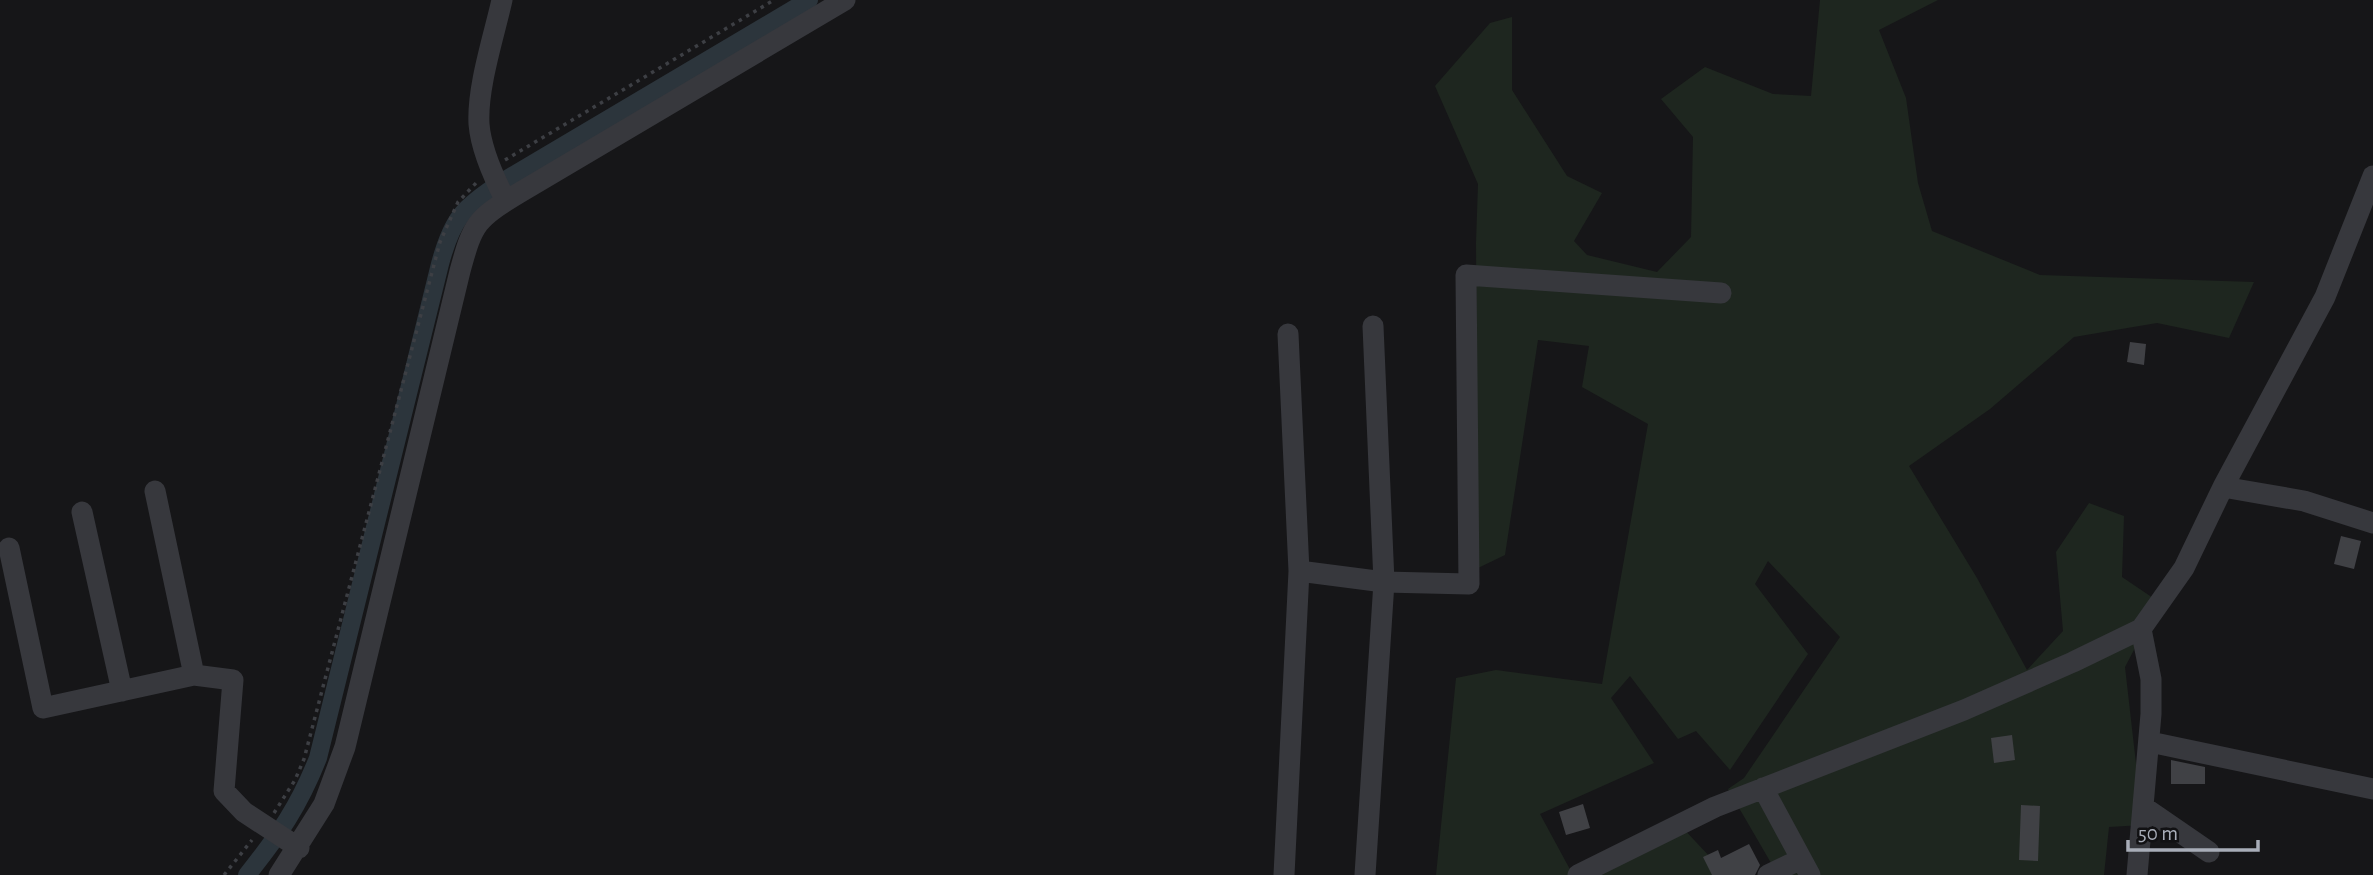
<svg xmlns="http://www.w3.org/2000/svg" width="2373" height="875" viewBox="0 0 2373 875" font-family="'Alegreya Sans',sans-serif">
<rect width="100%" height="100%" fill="#161618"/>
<!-- green -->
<path fill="#1e261f" d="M1820,0H1938L1879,30L1906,98L1918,183L1932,231L2040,275L2254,282L2229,338L2157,323L2074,337L1990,409L1909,466L1977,578L2027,670L2063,631L2056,552L2089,503L2124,516L2122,577L2159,602L2125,667L2143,825L2109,827L2104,875H1778L1728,789L1744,778L1840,637L1768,561L1755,584L1808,654L1730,770L1696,731L1678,739L1630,676L1611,698L1654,763L1540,814L1573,875H1436L1456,678L1496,670L1602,684L1648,424L1582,387L1589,346L1538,340L1505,555L1478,568L1476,243L1478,184L1435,86L1490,23L1512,17V90L1567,176L1602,193L1574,241L1587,255L1657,272L1691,237L1693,137L1661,99L1705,67L1773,94L1811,96Z
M1680,825L1727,875H1580Z"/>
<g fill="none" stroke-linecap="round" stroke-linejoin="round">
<!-- canal -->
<path stroke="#2c353c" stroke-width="18" d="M247,875C279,835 299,806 318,758L440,264C452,219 463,207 502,182L809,0"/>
</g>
<!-- building -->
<path fill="#404145" d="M2130,342L2146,344L2144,365L2127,362Z
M2341,536L2361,541L2354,569L2334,564Z
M2012,735L2015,760L1994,763L1991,738Z
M2171,760L2205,767V784H2171Z
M1583,804L1590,828L1566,835L1559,812Z
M2021,805L2040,806L2038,861L2019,860Z
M1749,844L1760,865L1755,875H1712L1703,857L1718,850L1721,858Z"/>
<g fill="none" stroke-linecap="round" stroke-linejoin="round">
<!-- path -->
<path stroke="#3d3f44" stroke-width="3.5" stroke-dasharray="3.5 5" stroke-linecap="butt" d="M505,160L774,0
M274,813L295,780L304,759L440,242L458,202L477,182
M224,875L252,840"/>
<!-- minor -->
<path stroke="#37383d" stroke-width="21" d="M502,0C494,36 477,87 479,124C481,150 494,178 506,201
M2223,487L2304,501L2373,523
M155,491L194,675
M82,512L122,691
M9,548L43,708L194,675L233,680L224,791L244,812L299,848
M1299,571L1384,582L1469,584L1466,275L1721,293
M2150,742L2373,789
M1763,788L1810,875
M2145,808L2209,852
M279,875L324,804L345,747L460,271C473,223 476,219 519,193L845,0
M1284,875L1299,571L1288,334
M1365,875L1384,582L1373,326
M1578,875L1715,807L1964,710L2073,662L2141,629L2184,568L2223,487L2325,297L2373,176
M1768,875L1801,859
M2137,875L2151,714V679L2141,629"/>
</g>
<!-- scale -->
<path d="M2128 840v10h130v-10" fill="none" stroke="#a8adb8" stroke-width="3.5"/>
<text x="2138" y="840" font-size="21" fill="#a8adb8" stroke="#111113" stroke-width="5" paint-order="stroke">50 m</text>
</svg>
